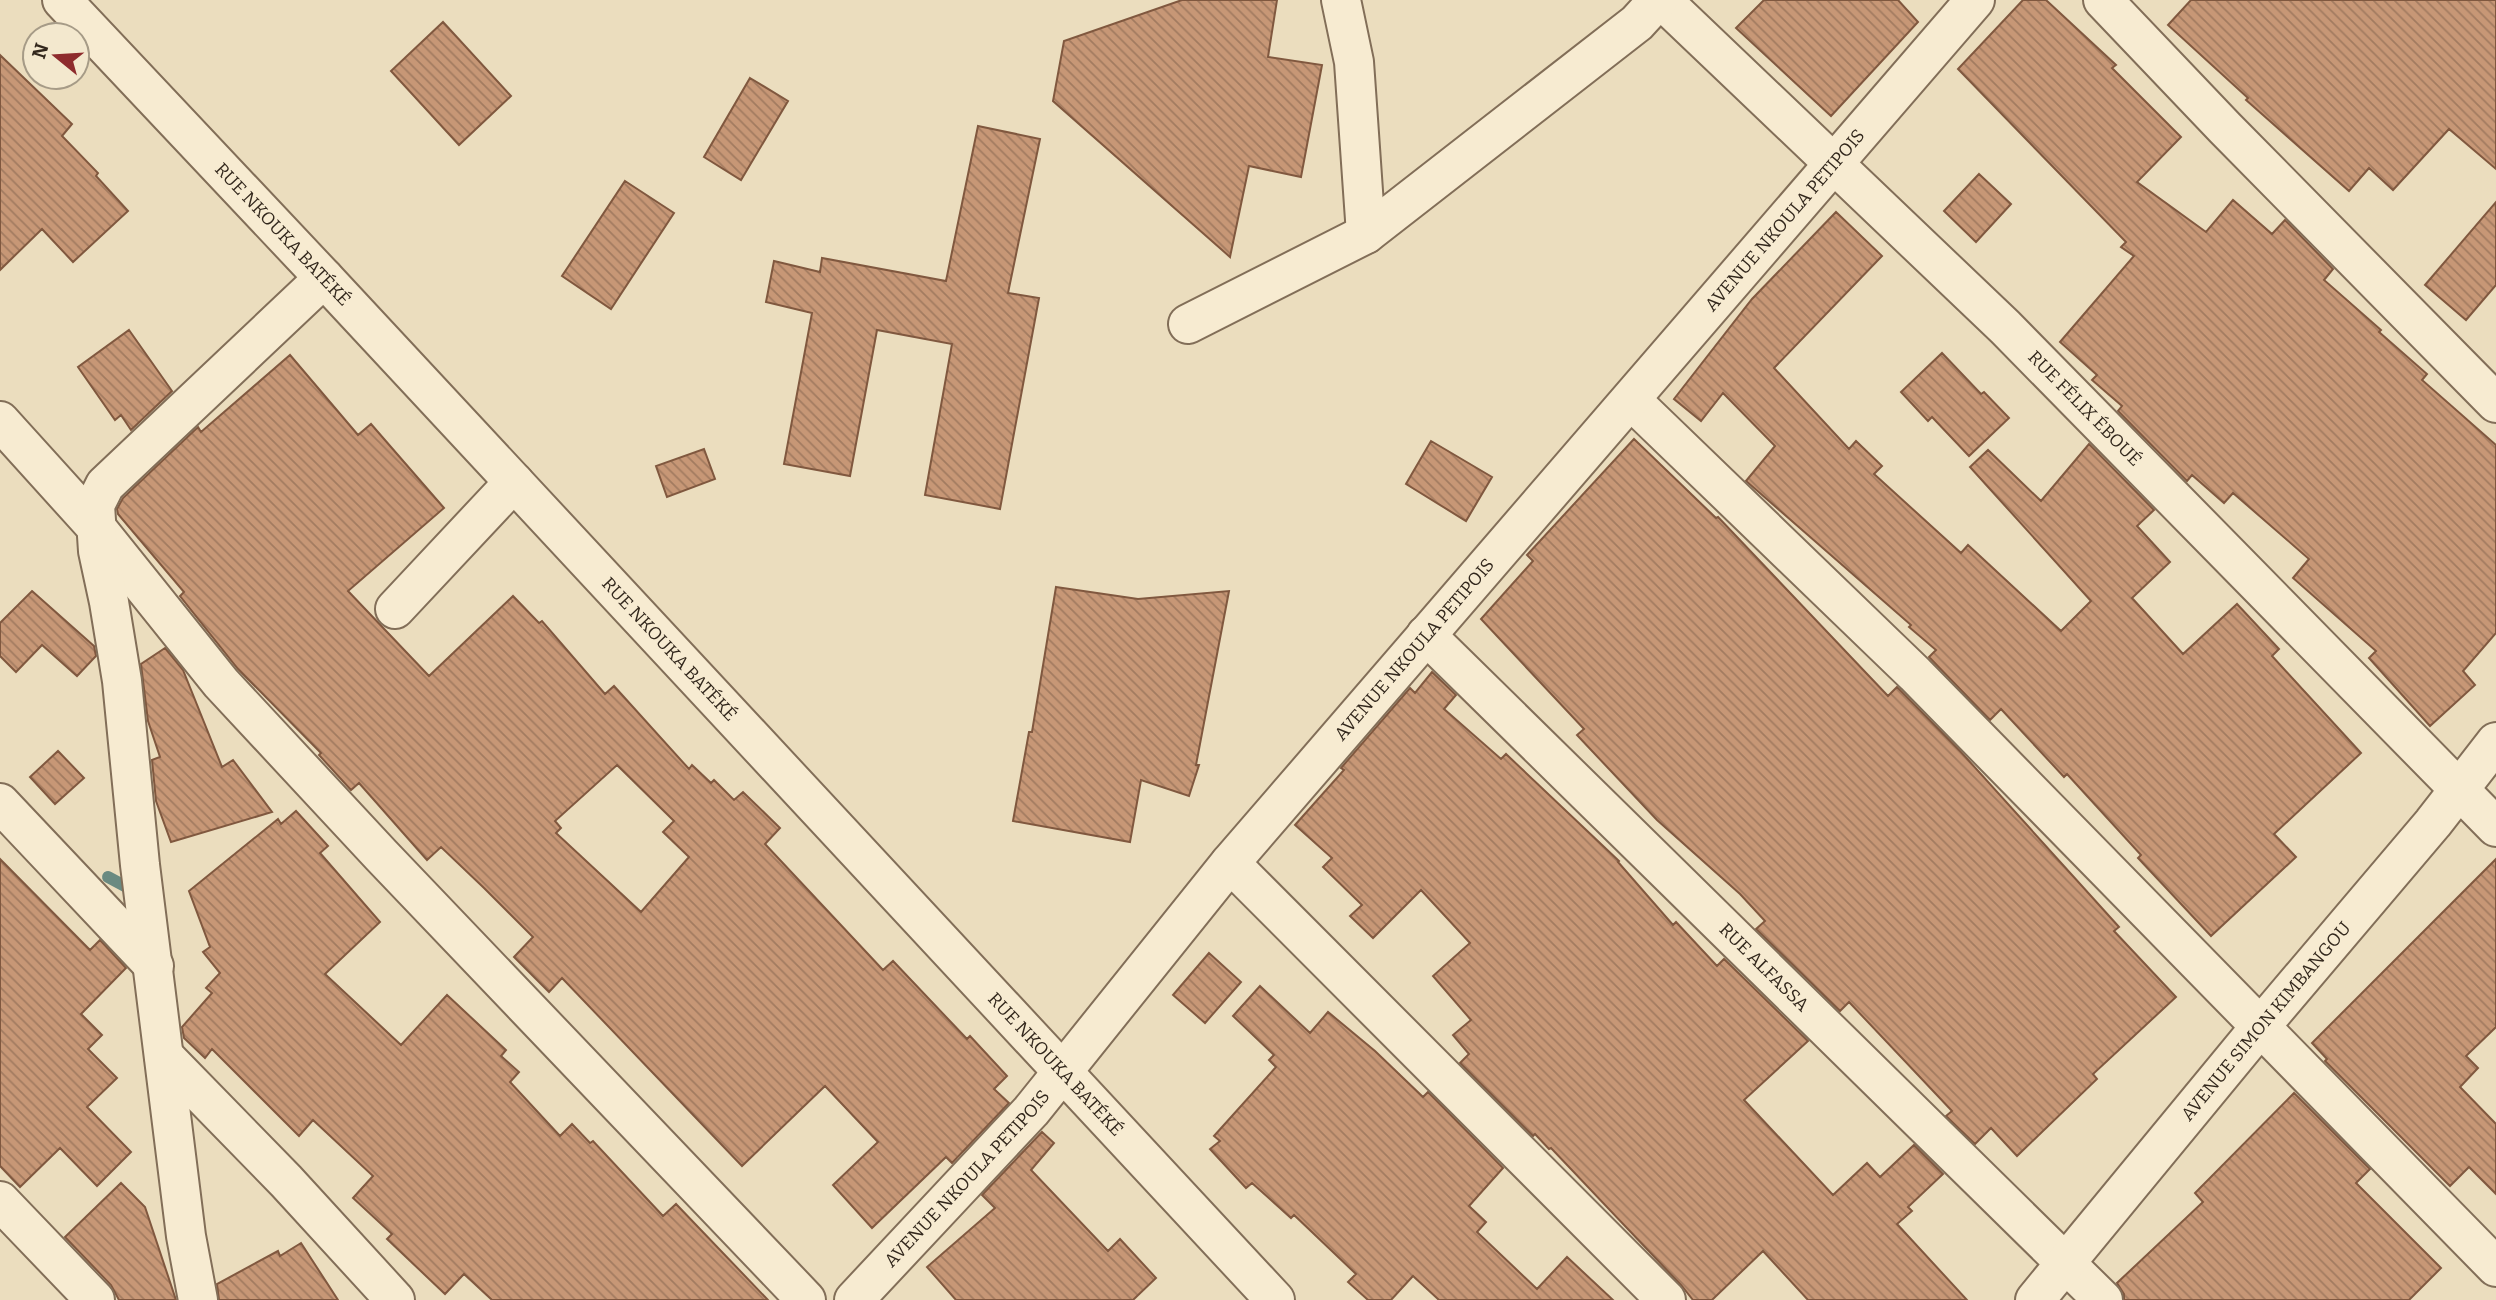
<svg xmlns="http://www.w3.org/2000/svg" width="2496" height="1300" viewBox="0 0 2496 1300" font-family="Bitter,serif">
<defs>
<pattern id="building-back-hatch" width="6" height="6" patternUnits="userSpaceOnUse" patternTransform="scale(1.75)"><rect width="6" height="6" fill="#c79776"/><path d="M-1 5l2 2M0 0l6 6M5-1l2 2" fill="none" stroke="#a27b60"/></pattern>
</defs>
<rect width="100%" height="100%" fill="#ebddbe"/>
<g fill="none" stroke-linecap="round" stroke-linejoin="round">
<!-- stream -->
<path stroke="#6a8a81" stroke-width="12" d="M108,877L136,892"/>
</g>
<!-- building -->
<path fill="url(#building-back-hatch)" stroke="#80583f" stroke-width="2" fill-rule="evenodd" d="M1182,0H1277L1268,57L1322,65L1301,177L1249,166L1230,257L1053,101L1064,41Z
M1764,0H1898L1918,22L1831,116L1736,28Z
M2023,0H2046L2116,65L2112,68L2181,137L2137,182L2206,232L2233,200L2272,234L2285,220L2333,269L2324,280L2381,330L2379,332L2427,374L2422,380L2496,445V633L2463,671L2475,685L2430,726L2369,658L2376,651L2293,578L2309,559L2233,493L2224,503L2192,475L2187,481L2118,411L2122,406L2092,380L2097,375L2060,342L2134,256L2121,247L2126,242L1958,69Z
M2191,0H2496V169L2449,129L2393,190L2369,168L2349,191L2246,100L2248,98L2168,25Z
M443,22L511,96L459,145L391,71Z
M0,55L72,124L62,136L98,173L96,176L128,211L73,262L42,229L0,270Z
M750,78L788,101L741,180L704,157Z
M978,126L1040,139L1008,293L1039,298L1000,509L925,495L952,344L877,330L850,476L784,464L812,313L766,302L774,261L820,272L822,258L946,281Z
M1979,174L2011,204L1976,242L1944,211Z
M625,181L674,213L611,309L562,276Z
M2496,202V285L2466,320L2425,285Z
M1836,212L1882,256L1774,368L1849,449L1856,441L1882,466L1874,474L1961,553L1968,545L2061,631L2091,601L1970,467L1988,450L2041,501L2089,444L2154,510L2137,526L2170,562L2132,598L2183,654L2237,604L2279,649L2272,656L2361,753L2274,834L2296,857L2211,936L2138,858L2141,855L2067,774L2064,777L2001,709L1990,720L1929,657L1936,650L1909,627L1911,625L1746,481L1775,446L1723,393L1701,421L1674,399L1752,299Z
M129,330L172,391L131,430L121,415L115,420L78,367Z
M1942,353L1981,394L1984,392L2009,418L1969,456L1932,417L1928,421L1901,392Z
M290,355L358,435L371,424L444,508L348,591L429,676L513,596L539,623L542,621L605,694L614,686L689,769L692,765L711,783L714,780L734,800L743,792L780,828L765,844L883,970L893,961L967,1039L970,1036L1007,1076L994,1089L1009,1103L952,1163L946,1157L872,1228L833,1185L878,1142L825,1086L742,1166L562,978L549,992L514,957L533,937L484,888L441,847L427,860L359,783L351,790L319,755L321,753L238,669L180,596L184,592L118,514L117,509L123,498L198,427L201,432ZM617,765L674,821L663,832L689,857L641,912L556,833L561,828L555,821Z
M1634,439L1716,518L1718,517L1888,696L1897,687L1961,752L2119,927L2114,931L2176,997L2093,1074L2097,1079L2017,1156L1991,1128L1975,1144L1946,1116L1952,1111L1849,1002L1840,1011L1756,929L1765,921L1740,894L1657,820L1577,735L1584,729L1481,619L1533,561L1527,555Z
M1431,441L1492,477L1466,521L1406,484Z
M704,449L715,479L667,497L656,466Z
M1056,587L1138,599L1229,591L1196,765H1199L1189,796L1141,780L1130,842L1013,821L1029,732H1032Z
M32,591L94,646L96,656L77,676L42,645L16,672L0,656V623Z
M165,648L183,670L222,767L233,760L272,812L171,842L156,801L152,760L160,757L148,721L141,664Z
M1432,672L1456,695L1444,709L1501,759L1506,754L1619,861L1618,862L1673,925L1676,922L1717,966L1724,959L1808,1041L1744,1100L1833,1195L1867,1163L1880,1177L1914,1145L1943,1174L1908,1207L1912,1211L1897,1224L1967,1300H1808L1763,1251L1712,1300H1693L1681,1285L1551,1148L1549,1149L1535,1134L1533,1136L1460,1063L1469,1054L1453,1035L1471,1020L1433,976L1470,943L1421,890L1373,938L1350,916L1362,905L1323,867L1332,858L1295,825L1344,770L1341,768L1410,688L1415,693Z
M58,751L84,778L55,804L30,777Z
M296,811L328,846L320,853L380,922L325,974L401,1045L447,995L506,1050L501,1056L519,1072L510,1082L560,1136L572,1124L590,1143L593,1141L663,1216L676,1204L768,1300H492L464,1274L445,1294L387,1239L392,1234L353,1198L373,1176L313,1120L299,1136L212,1049L205,1058L184,1038L182,1027L212,993L206,988L220,973L203,952L210,947L189,891L278,819L281,824Z
M0,859L90,950L100,940L126,968L81,1014L102,1035L88,1049L117,1078L87,1107L131,1152L97,1186L60,1148L20,1187L0,1166Z
M2496,859V1027L2466,1056L2478,1068L2460,1087L2496,1124V1194L2469,1167L2450,1186L2325,1061L2327,1059L2312,1043Z
M1209,953L1241,982L1205,1023L1173,995Z
M1260,986L1310,1033L1328,1012L1375,1051L1423,1097L1428,1092L1503,1168L1469,1206L1486,1222L1477,1232L1537,1289L1567,1257L1613,1300H1439L1413,1276L1391,1300H1368L1348,1282L1356,1274L1294,1215L1291,1218L1252,1183L1246,1188L1210,1149L1220,1141L1214,1136L1276,1067L1269,1060L1274,1055L1233,1016Z
M2294,1093L2370,1169L2356,1183L2441,1268L2409,1300H2124V1294L2117,1283L2203,1202L2195,1193Z
M1042,1132L1054,1143L1031,1170L1108,1251L1120,1239L1156,1278L1133,1300H956L927,1267L995,1208L982,1195Z
M121,1183L145,1207L176,1300H119L111,1285L65,1237Z
M301,1243L338,1300H219L217,1284L278,1251L280,1256Z"/>
<g fill="none" stroke-linecap="round" stroke-linejoin="round">
<defs>
<g id="minor">
<path id="s1" d="M62,0L324,278L1275,1300"/>
<path d="M1341,0L1354,62L1366,234"/>
<path id="s2" d="M1662,0L2005,327L2496,827"/>
<path d="M2103,0L2225,128L2496,403"/>
<path d="M1188,324L1366,234L1637,23L1658,0"/>
<path d="M1631,400L1915,674L2496,1267"/>
<path d="M0,421L95,526L221,683L381,855L806,1300"/>
<path d="M395,609L514,482"/>
<path id="s3" d="M1426,635L2103,1300"/>
<path d="M0,803L154,966"/>
<path d="M1230,863L1666,1300"/>
<path d="M164,1056L286,1181L395,1300"/>
<path d="M0,1201L95,1300"/>
<path d="M198,1300L186,1236L140,865L122,681L109,602L98,551L95,505L105,485L324,278"/>
<path id="s4" d="M854,1300L1031,1111L1230,863L1975,0"/>
<path id="s5" d="M2035,1300L2260,1027L2433,823L2496,742"/>
</g>
</defs>
<!-- minor casing -->
<use href="#minor" stroke="#826e58" stroke-width="42"/>
<!-- minor -->
<use href="#minor" stroke="#f7ebd1" stroke-width="38"/>
</g>
<g text-anchor="middle" stroke-width="5" stroke-linejoin="round" paint-order="stroke">
<!-- street labels -->
<g font-size="18" fill="#32271c" stroke="#f3e8ce">
<text dy="6" stroke="none"><textPath href="#s4" startOffset="1426">AVENUE NKOULA PETIPOIS</textPath></text>
<text dy="6" stroke="none"><textPath href="#s1" startOffset="322">RUE NKOUKA BATÉKÉ</textPath></text>
<text dy="6" stroke="none"><textPath href="#s2" startOffset="588">RUE FÉLIX ÉBOUÉ</textPath></text>
<text dy="6" stroke="none"><textPath href="#s1" startOffset="889">RUE NKOUKA BATÉKÉ</textPath></text>
<text dy="6" stroke="none"><textPath href="#s4" startOffset="859">AVENUE NKOULA PETIPOIS</textPath></text>
<text dy="6" stroke="none"><textPath href="#s3" startOffset="474">RUE ALFASSA</textPath></text>
<text dy="6" stroke="none"><textPath href="#s5" startOffset="362">AVENUE SIMON KIMBANGOU</textPath></text>
<text dy="6" stroke="none"><textPath href="#s1" startOffset="1456">RUE NKOUKA BATÉKÉ</textPath></text>
<text dy="6" stroke="none"><textPath href="#s4" startOffset="166">AVENUE NKOULA PETIPOIS</textPath></text>
</g>
</g>
<!-- north arrow -->
<g transform="translate(56 56) rotate(288)"><circle r="33" fill="#f3e8ce" stroke="#a69b87" stroke-width="2"/>
<path d="M0-5L12 26L0 18L-12 26Z" fill="#8e2b2d"/>
<text y="-10" font-size="19" font-weight="bold" text-anchor="middle" fill="#32271c">N</text>
</g>
</svg>
